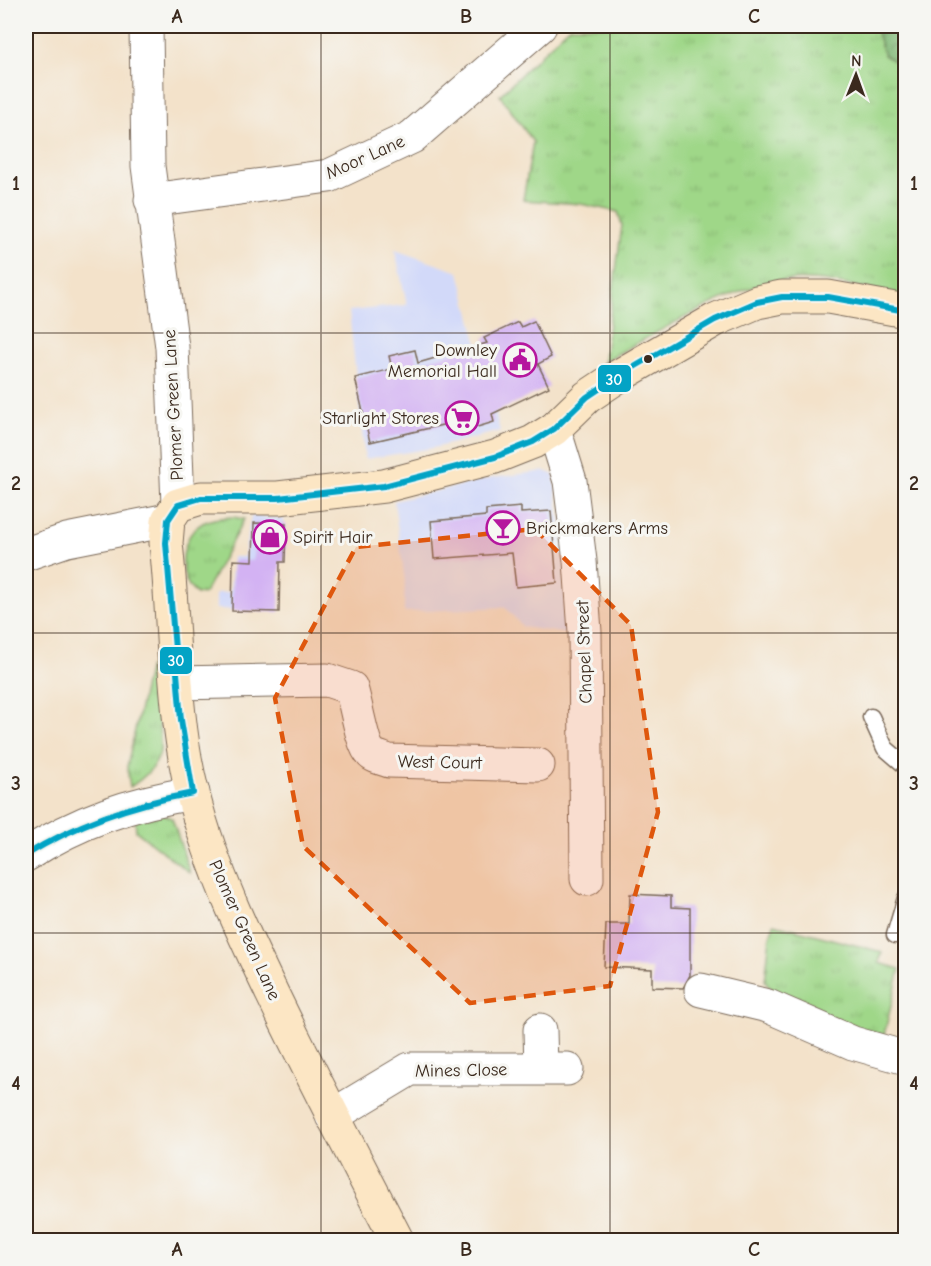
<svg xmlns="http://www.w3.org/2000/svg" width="931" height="1266" viewBox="0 0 931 1266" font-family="'Comic Neue',sans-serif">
<defs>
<pattern id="grass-tufts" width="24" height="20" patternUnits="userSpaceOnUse" patternTransform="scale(1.5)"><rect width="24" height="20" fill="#9fd788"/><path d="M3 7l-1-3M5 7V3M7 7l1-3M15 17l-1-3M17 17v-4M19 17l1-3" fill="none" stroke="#8ab975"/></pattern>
<pattern id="forest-crowns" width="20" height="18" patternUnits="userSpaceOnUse" patternTransform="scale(1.5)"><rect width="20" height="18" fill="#7fb874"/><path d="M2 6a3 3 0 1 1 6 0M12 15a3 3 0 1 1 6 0" fill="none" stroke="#69965f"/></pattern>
</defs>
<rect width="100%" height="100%" fill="#f6f6f2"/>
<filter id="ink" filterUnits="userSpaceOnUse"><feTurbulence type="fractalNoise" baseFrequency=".0167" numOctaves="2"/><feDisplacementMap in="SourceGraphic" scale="12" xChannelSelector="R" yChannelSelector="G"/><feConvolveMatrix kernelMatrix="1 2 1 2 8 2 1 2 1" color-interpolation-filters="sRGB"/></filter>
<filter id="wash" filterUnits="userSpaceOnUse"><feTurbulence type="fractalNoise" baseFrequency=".008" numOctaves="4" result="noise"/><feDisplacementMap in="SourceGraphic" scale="24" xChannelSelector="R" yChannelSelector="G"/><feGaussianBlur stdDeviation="1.35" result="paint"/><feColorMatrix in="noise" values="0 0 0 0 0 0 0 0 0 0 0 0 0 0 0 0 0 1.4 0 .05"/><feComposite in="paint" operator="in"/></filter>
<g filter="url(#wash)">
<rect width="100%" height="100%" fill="#f3e2ca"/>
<!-- built -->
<path fill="#d2d9f9" d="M395,250L459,272L500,431L433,448L365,459L349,311L407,305Z
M544,471L554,475L575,635L523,627L505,607L404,612L405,581L394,501L493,478Z
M251,516L284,519L271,611L216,609V593L230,592L233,557H244Z"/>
<!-- grass -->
<path fill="url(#grass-tufts)" stroke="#6d8053" stroke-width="1.5" d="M570,26H875L884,55L905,68V297C868,290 827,277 788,280C735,283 653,336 604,361L622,225L618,212L581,204L523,200L533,142L500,95Z
M233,517L244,519L204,594H197C177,581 179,542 197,527C207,518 220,518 233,517Z
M149,666C152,685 164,740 159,756C154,769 141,780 130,787L127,767Z
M163,814L172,818L190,873L136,831L135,818Z
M774,924L882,952L879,963L900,969L884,1035C845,1027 791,1014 765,981L770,937Z"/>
<!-- forest -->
<path fill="url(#forest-crowns)" stroke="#5d7149" stroke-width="1.5" d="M875,26H905V68L884,55Z"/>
<g id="blocks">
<!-- building -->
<path fill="#d3b2f3" d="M534,321L551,357L538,364L549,387L492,414L494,422L454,434L451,423L370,442L355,378L392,369L389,356L415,350L418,363L487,343L484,338L518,322L521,327Z
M521,507V513L551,511L557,583L516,587L512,553L434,559L431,521L486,516V510Z
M254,523L286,524L285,562H280L279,612L232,611L233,560L253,561Z
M630,894L671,896V907L690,908V975L683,988L652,987V969L604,967L606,924H629Z"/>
</g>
</g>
<g filter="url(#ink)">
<use href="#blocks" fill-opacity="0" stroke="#7b6a5a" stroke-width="1.5"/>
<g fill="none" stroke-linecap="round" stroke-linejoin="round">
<defs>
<path id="lane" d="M871,717L885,748L906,766
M895,935L906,898"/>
<path id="street" d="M146,26L148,166L172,347L178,505
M151,200L329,176L412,137L540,26
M554,429L570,481L580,561L585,632L587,879
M26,554L67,540L168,520
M178,683L327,680L351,688C356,703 362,745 371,753C374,757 384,759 389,761L538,765
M26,855C78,821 132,803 193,793
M701,990L768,1006L853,1043L906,1058
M540,1030L541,1069
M332,1116L410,1069H567"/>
<path id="secondary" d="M397,1240C358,1165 319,1090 282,1014C247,942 213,872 193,795C172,714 175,626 166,543L168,520L178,505L201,498H278L384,486L495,457L533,442L554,429L587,397L617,377L715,320L757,302L782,297H828L906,311"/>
</defs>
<!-- lane casing -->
<use href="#lane" stroke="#7b6a5a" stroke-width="19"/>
<!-- street casing -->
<use href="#street" stroke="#7b6a5a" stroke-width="35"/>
<!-- secondary casing -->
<use href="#secondary" stroke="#7b6a5a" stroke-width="35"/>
<!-- lane -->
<use href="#lane" stroke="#fff" stroke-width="16"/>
<!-- street -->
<use href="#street" stroke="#fff" stroke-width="33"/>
<!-- secondary -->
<use href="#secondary" stroke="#fce6c4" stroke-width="33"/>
<defs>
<path id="bus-1" d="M26,855C78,823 133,804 193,793L181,720L166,543L168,520L178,505L201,498H278L384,486L495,457L533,442L554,429L587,397L617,377L715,320L757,302L782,297H828L906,311"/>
</defs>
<!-- bus-1 casing -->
<use href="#bus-1" stroke="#f6f6f2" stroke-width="10"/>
<!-- bus-1 -->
<use href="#bus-1" stroke="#03a3c5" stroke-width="6"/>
</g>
</g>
<!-- marked area -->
<path fill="#df570d" fill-opacity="0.2" stroke="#df570d" stroke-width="4.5" stroke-dasharray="12 8" stroke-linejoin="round" d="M535,529L631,625L658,812L610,986L470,1003L303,846L275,698L356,547Z"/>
<!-- grid -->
<path fill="none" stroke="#3b2a1e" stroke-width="1.5" stroke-opacity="0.55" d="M321,26V1240M610,26V1240M26,333H906M26,633H906M26,933H906"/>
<!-- icons -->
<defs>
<symbol id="civic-ring" viewBox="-11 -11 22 22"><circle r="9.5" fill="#f6f6f2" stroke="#b5179e" stroke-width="1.5"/><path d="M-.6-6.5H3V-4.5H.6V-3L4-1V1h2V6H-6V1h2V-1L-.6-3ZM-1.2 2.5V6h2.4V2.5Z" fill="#b5179e"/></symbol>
<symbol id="supermarket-ring" viewBox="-11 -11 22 22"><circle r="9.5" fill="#f6f6f2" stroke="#b5179e" stroke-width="1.5"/><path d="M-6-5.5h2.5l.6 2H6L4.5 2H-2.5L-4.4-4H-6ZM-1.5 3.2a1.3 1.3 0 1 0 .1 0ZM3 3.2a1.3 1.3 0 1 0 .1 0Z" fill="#b5179e"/></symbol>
<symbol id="bar-ring" viewBox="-11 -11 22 22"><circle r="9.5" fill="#f6f6f2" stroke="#b5179e" stroke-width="1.5"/><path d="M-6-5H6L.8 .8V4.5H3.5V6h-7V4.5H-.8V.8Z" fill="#b5179e"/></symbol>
<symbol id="shop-ring" viewBox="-11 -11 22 22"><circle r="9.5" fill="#f6f6f2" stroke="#b5179e" stroke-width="1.5"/><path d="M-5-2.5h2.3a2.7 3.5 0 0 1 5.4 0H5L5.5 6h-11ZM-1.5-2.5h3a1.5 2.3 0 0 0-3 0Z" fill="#b5179e"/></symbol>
</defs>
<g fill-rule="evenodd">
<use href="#civic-ring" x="501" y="341" width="38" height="38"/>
<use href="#supermarket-ring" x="443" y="399" width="38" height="38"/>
<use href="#bar-ring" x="484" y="509" width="38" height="38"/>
<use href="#shop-ring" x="251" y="518" width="38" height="38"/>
</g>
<!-- markers -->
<circle fill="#3b2a1e" stroke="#f6f6f2" stroke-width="2" cx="648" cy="359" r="5"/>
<g text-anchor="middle" stroke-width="6" stroke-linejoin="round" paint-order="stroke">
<!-- street labels -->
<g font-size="18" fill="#3b2a1e" stroke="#f6f6f2">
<text transform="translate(365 157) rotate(-24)" y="6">Moor Lane</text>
<text transform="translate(173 405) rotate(-93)" y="6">Plomer Green Lane</text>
<text transform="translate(584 652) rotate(-92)" y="6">Chapel Street</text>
<text transform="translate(440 762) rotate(1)" y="6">West Court</text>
<text transform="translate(245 930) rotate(66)" y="6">Plomer Green Lane</text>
<text transform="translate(461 1070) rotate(-1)" y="6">Mines Close</text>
</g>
<!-- poi labels -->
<g font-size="18" fill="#3b2a1e" stroke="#f6f6f2" text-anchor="end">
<text x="497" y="356">Downley<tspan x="497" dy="21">Memorial Hall</tspan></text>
<text x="439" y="424">Starlight Stores</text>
<text x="526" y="534" text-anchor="start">Brickmakers Arms</text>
<text x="293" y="543" text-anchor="start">Spirit Hair</text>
</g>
</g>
<g stroke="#f6f6f2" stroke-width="2">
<rect x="597" y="364" width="35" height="29" rx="6" fill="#03a3c5"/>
<rect x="159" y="646" width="34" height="29" rx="6" fill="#03a3c5"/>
</g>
<g font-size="16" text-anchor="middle" font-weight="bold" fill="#fff">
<text x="614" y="385">30</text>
<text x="176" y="666">30</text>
</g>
<!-- margin -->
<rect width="931" height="1266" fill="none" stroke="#f6f6f2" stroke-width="66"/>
<!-- north arrow -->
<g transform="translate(856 75) rotate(1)" stroke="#f6f6f2" stroke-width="4.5" paint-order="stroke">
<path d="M0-4.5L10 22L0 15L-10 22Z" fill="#3b2a1e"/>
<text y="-9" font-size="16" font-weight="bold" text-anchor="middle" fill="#3b2a1e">N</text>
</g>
<rect x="33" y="33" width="865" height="1200" fill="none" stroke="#3b2a1e" stroke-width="2"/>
<g font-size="20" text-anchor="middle" font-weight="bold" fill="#3b2a1e">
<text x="177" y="23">A</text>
<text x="466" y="23">B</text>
<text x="754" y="23">C</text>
<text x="16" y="190">1</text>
<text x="914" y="190">1</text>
<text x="16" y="490">2</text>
<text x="914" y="490">2</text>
<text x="16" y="790">3</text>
<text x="914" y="790">3</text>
<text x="16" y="1090">4</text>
<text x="914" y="1090">4</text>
<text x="177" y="1256">A</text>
<text x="466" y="1256">B</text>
<text x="754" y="1256">C</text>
</g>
</svg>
